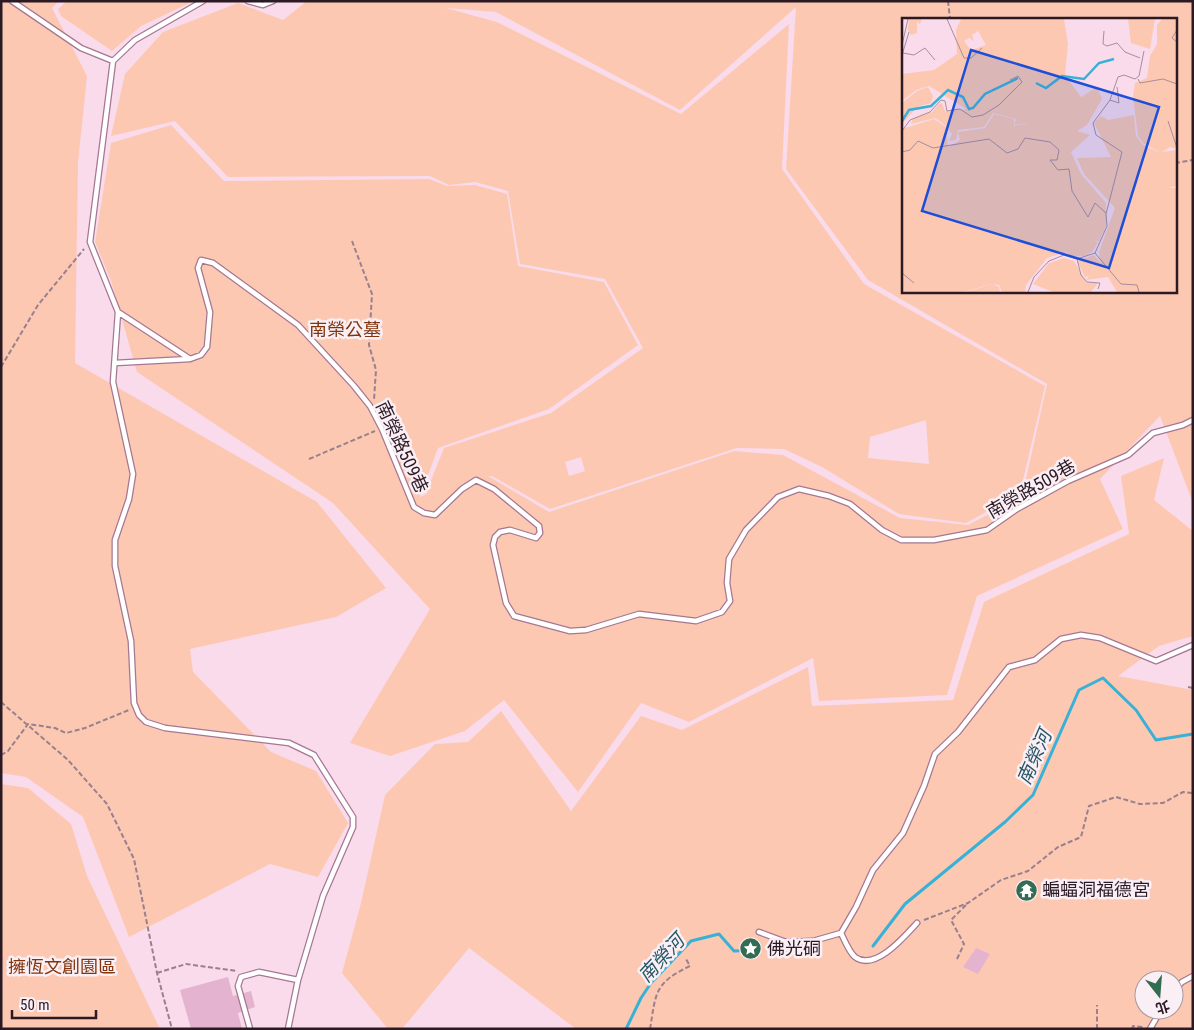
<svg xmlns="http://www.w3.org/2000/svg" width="1194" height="1030" viewBox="0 0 1194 1030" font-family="'Roboto Condensed','Noto Sans TC',sans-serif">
<rect width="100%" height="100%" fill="#fadbec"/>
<!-- green -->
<path fill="#fdc8b2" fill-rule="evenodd" d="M1,1H59L52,8L87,76L78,163L75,363L317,502L386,588L336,617L190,649L193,672L271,752L316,771L348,823L318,877L270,864L129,937L83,817L26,777L1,773Z
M67,1H194L141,26L112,51L61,16L58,9Z
M307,1H1193V503L1160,416L1100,479L1123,529L977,596L947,695L819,701L813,658L689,722L641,703L578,792L504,700L465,731L390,756L350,743L430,609L333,503L137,372L111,281L95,242L111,143L171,125L224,181L429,179L447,186L475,185L507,194L518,266L604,282L638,345L549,409L438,448L420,497L430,492L426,493L444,448L551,413L643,348L605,279L520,264L508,191L475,182L449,185L430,176L228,177L175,121L111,136L125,74L163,32L238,3L283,20ZM796,7L786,169L868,280L1047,384L1022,497L968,525L900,518L783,455L734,451L549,512L488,476H492L550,509L737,448L784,449L822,467L899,514L966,523L1020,493L1045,386L864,284L782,169L789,24L681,114L497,22L446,8L496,12L680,110ZM903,19H1175V291H903ZM926,420L929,464L868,458L870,437ZM581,457L585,471L569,476L565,462Z
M1164,458L1154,500L1193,531V636L1159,646L1118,676L1193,690V1029H576L469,948L402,1029H388L342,973L361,903L385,795L435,744L468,742L501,711L571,811L641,716L682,730L808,667L812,706L953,700L984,602L1129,534L1121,476ZM1144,980H1174V1010H1144Z
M1,784L28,788L71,824L87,876L160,1029H1Z"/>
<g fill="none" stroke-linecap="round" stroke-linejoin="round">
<!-- stream -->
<path stroke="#38b1d7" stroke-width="3" d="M873,946L905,904L1005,822L1033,795L1079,690L1103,678L1136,710L1156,740L1193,734
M626,1029L641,998L651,983L691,941L719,934L734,951L757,950"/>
</g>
<!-- building -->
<path fill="#e4b3cf" d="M976,948L990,954L978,974L963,967Z
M228,977L233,996L251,991L255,1007L238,1013L242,1029H191L180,990Z"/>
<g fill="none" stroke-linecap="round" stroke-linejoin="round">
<defs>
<path id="lane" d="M12,1L81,48L113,61
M203,1L135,40L113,61L90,242L118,312L113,382L133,474L129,499L115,540V566L131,641L134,703L139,715L146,722L165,728L289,743L314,755L353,817V827L323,896L298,980L288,1029
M248,1L263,5L273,1
M118,312L190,359L201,355L207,347L210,312L198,268L201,260L213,263L298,325L354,386L370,406L382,429L414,507L424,513L435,515L462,489L476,480L494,489L539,526L540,533L536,538L510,530L500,532L495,537L493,545L506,603L514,616L570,631L586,630L639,614L696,621L722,612L730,601L727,583L729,559L746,530L778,497L799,489L829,496L850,504L882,530L901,540H934L987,530L1017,509L1068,481L1128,455L1153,433L1183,425L1193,420
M115,363L190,359
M759,932L786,942L813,941L841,933
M841,933L856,907L873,870L903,833L924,786L935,754L958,732L1009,667L1035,660L1061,639L1081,635L1100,638L1156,661L1193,645
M841,933C844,939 849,952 855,957C875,972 905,936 917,923
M1174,990L1182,982L1193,976
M250,1029L238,986L241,977L259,972L298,980
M1150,1029L1161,1010"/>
</defs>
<!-- lane casing -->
<use href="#lane" stroke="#a57792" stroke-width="7"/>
<!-- path -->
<path stroke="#99808e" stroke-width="2" stroke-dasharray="5 2.5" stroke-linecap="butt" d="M948,1L950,19
M1175,163L1193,160
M352,241L372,294L369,345L376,370L374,400
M1,367L38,305L84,249
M309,459L375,431
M1188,687L1193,688
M1,702L68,760L107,804L134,859L157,973L172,1029
M1,755L8,751L28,724L55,728L66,733L85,728L129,710
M924,920L968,903L1001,880L1028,871L1058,847L1081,837L1089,806L1116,797L1140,804L1163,803L1183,792L1193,793
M957,959L964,944L951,920L967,904
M157,973L186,964L237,971
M650,1029C656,993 654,983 690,966L686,959
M1097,1029V1005
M1132,1029L1133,1026L1143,1027"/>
<!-- lane -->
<use href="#lane" stroke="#fff" stroke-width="4.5"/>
</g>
<!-- icons -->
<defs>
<symbol id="temple-disc" viewBox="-11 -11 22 22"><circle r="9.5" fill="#336b53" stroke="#faeff5"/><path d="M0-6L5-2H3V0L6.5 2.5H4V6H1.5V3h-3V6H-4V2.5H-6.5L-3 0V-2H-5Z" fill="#fff"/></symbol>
<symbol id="sight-disc" viewBox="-11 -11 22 22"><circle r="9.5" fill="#336b53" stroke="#faeff5"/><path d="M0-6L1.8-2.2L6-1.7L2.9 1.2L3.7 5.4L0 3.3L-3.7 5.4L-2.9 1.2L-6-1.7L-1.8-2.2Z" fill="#fff"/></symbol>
</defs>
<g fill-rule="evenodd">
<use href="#temple-disc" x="1014" y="878" width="25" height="25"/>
<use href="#sight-disc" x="738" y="936" width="25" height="25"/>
</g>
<g text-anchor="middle" stroke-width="5" stroke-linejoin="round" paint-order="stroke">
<!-- park labels -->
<g font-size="18" fill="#82350d" stroke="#faeff5">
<text x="345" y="336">南榮公墓</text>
<text x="62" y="973">擁恆文創園區</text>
</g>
<!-- street labels -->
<g font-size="18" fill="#2b1923" stroke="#faeff5">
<text transform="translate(402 447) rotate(65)" y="6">南榮路509巷</text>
<text transform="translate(1031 489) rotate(-30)" y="6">南榮路509巷</text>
</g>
<!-- poi labels -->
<g font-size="18" fill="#2b1923" stroke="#faeff5" text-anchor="start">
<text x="1042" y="896">蝙蝠洞福德宮</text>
<text x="767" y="955">佛光硐</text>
</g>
<!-- water labels -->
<g font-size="19" font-style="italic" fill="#245565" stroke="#faeff5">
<text transform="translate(1034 757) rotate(-66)" y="7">南榮河</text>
<text transform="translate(661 958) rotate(-47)" y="7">南榮河</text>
</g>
</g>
<!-- overview -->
<g transform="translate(902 18)">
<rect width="275" height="275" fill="#fadbec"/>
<path d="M7,1H20L18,6L15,4V15L9,17L6,12ZM59,1H162L166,26L163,57L179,79L195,69L200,81L185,107L175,113L188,117L169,134L179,156L204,185V208L197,223H191L196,224L191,233L183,238H170L164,234L145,240L124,267L123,274H100L97,267L89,266L62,274H0V111L32,101L44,109L46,129L58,122L56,114L83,110L92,96L112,101V108L127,105L112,107L114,101L91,95L82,109L56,112L54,122L47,123L50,116L44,108L33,100L9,106L11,100L30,94L37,86L40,85L43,93L64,91L27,68L14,72L0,83V56L32,52L55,36L54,12ZM76,13L84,27L69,32L62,23L67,20L72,23L70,17ZM226,1H253L248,31L229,25ZM260,1H275V131L268,129L260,134L274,132L275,135V168L266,170H275V274H215L206,259L184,262L187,258L183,259L175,243L192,237L199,245L197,234L213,190L182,156L175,140L209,139L192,105L199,98L206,102L232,97L234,118L241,127L259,135L241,125L236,118L231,79L233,65L245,60L248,38L255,26V7ZM26,69L31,78L29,85L15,89L0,106V85L15,73ZM162,240L172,243L185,265H196L189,274H151L131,266L147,245ZM90,266L97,269L98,274H64Z" fill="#fdc8b2" fill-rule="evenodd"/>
<path fill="none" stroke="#38b1d7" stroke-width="2.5" d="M134,65L144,70L160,58L182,61L197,45L212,41M0,103L7,92L29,88L46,72L61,79L67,91L71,90L83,76L116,60"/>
<path fill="none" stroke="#a78d9c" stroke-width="1" d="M45,1L62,40H69L80,30M275,12L270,20L275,24M202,13L201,26L205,28L215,25L223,34L238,40M0,27L6,1M1,35L12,37L23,30L33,42M0,37L7,14M236,61L238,65L261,61L275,66M108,62L116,58L120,64M208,82L217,85L215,69M266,103L275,130M0,113L8,102L28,94L39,82L43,83L45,93L58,91L70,99L81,97L97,87L120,64M0,134L8,132L16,123L31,130L87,121L105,135L116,131L123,120L148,124L157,132L155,142H148L156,152L167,151L170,173L186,199L193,185L204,195M193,235L219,266L235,267L237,274M175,241L179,257L185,264L198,265L196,271M0,255L12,265M126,274L132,259L147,243L162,237L175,241L193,235L205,208L204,196L220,134L194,117L191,105L208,82L216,59L222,57L233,61L237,58L242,33"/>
<path fill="#1d4ed8" fill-opacity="0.15" stroke="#1d4ed8" stroke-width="2.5" d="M69,32L257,89L207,250L20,193Z"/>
<rect width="275" height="275" fill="none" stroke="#2b1923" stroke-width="2.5"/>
</g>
<!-- border -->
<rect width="1194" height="1030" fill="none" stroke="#2b1923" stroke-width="5"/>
<!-- north arrow -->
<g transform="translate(1159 995) rotate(163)"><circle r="24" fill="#faeff5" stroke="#a799a1"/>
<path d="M0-4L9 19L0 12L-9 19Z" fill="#336b53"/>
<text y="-8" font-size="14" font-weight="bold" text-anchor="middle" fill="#2b1923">北</text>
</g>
<!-- scale -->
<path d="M12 1010v8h84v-8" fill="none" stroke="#2b1923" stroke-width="2.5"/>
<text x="20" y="1010" font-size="15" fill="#2b1923" stroke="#faeff5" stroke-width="4" paint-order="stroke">50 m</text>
</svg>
